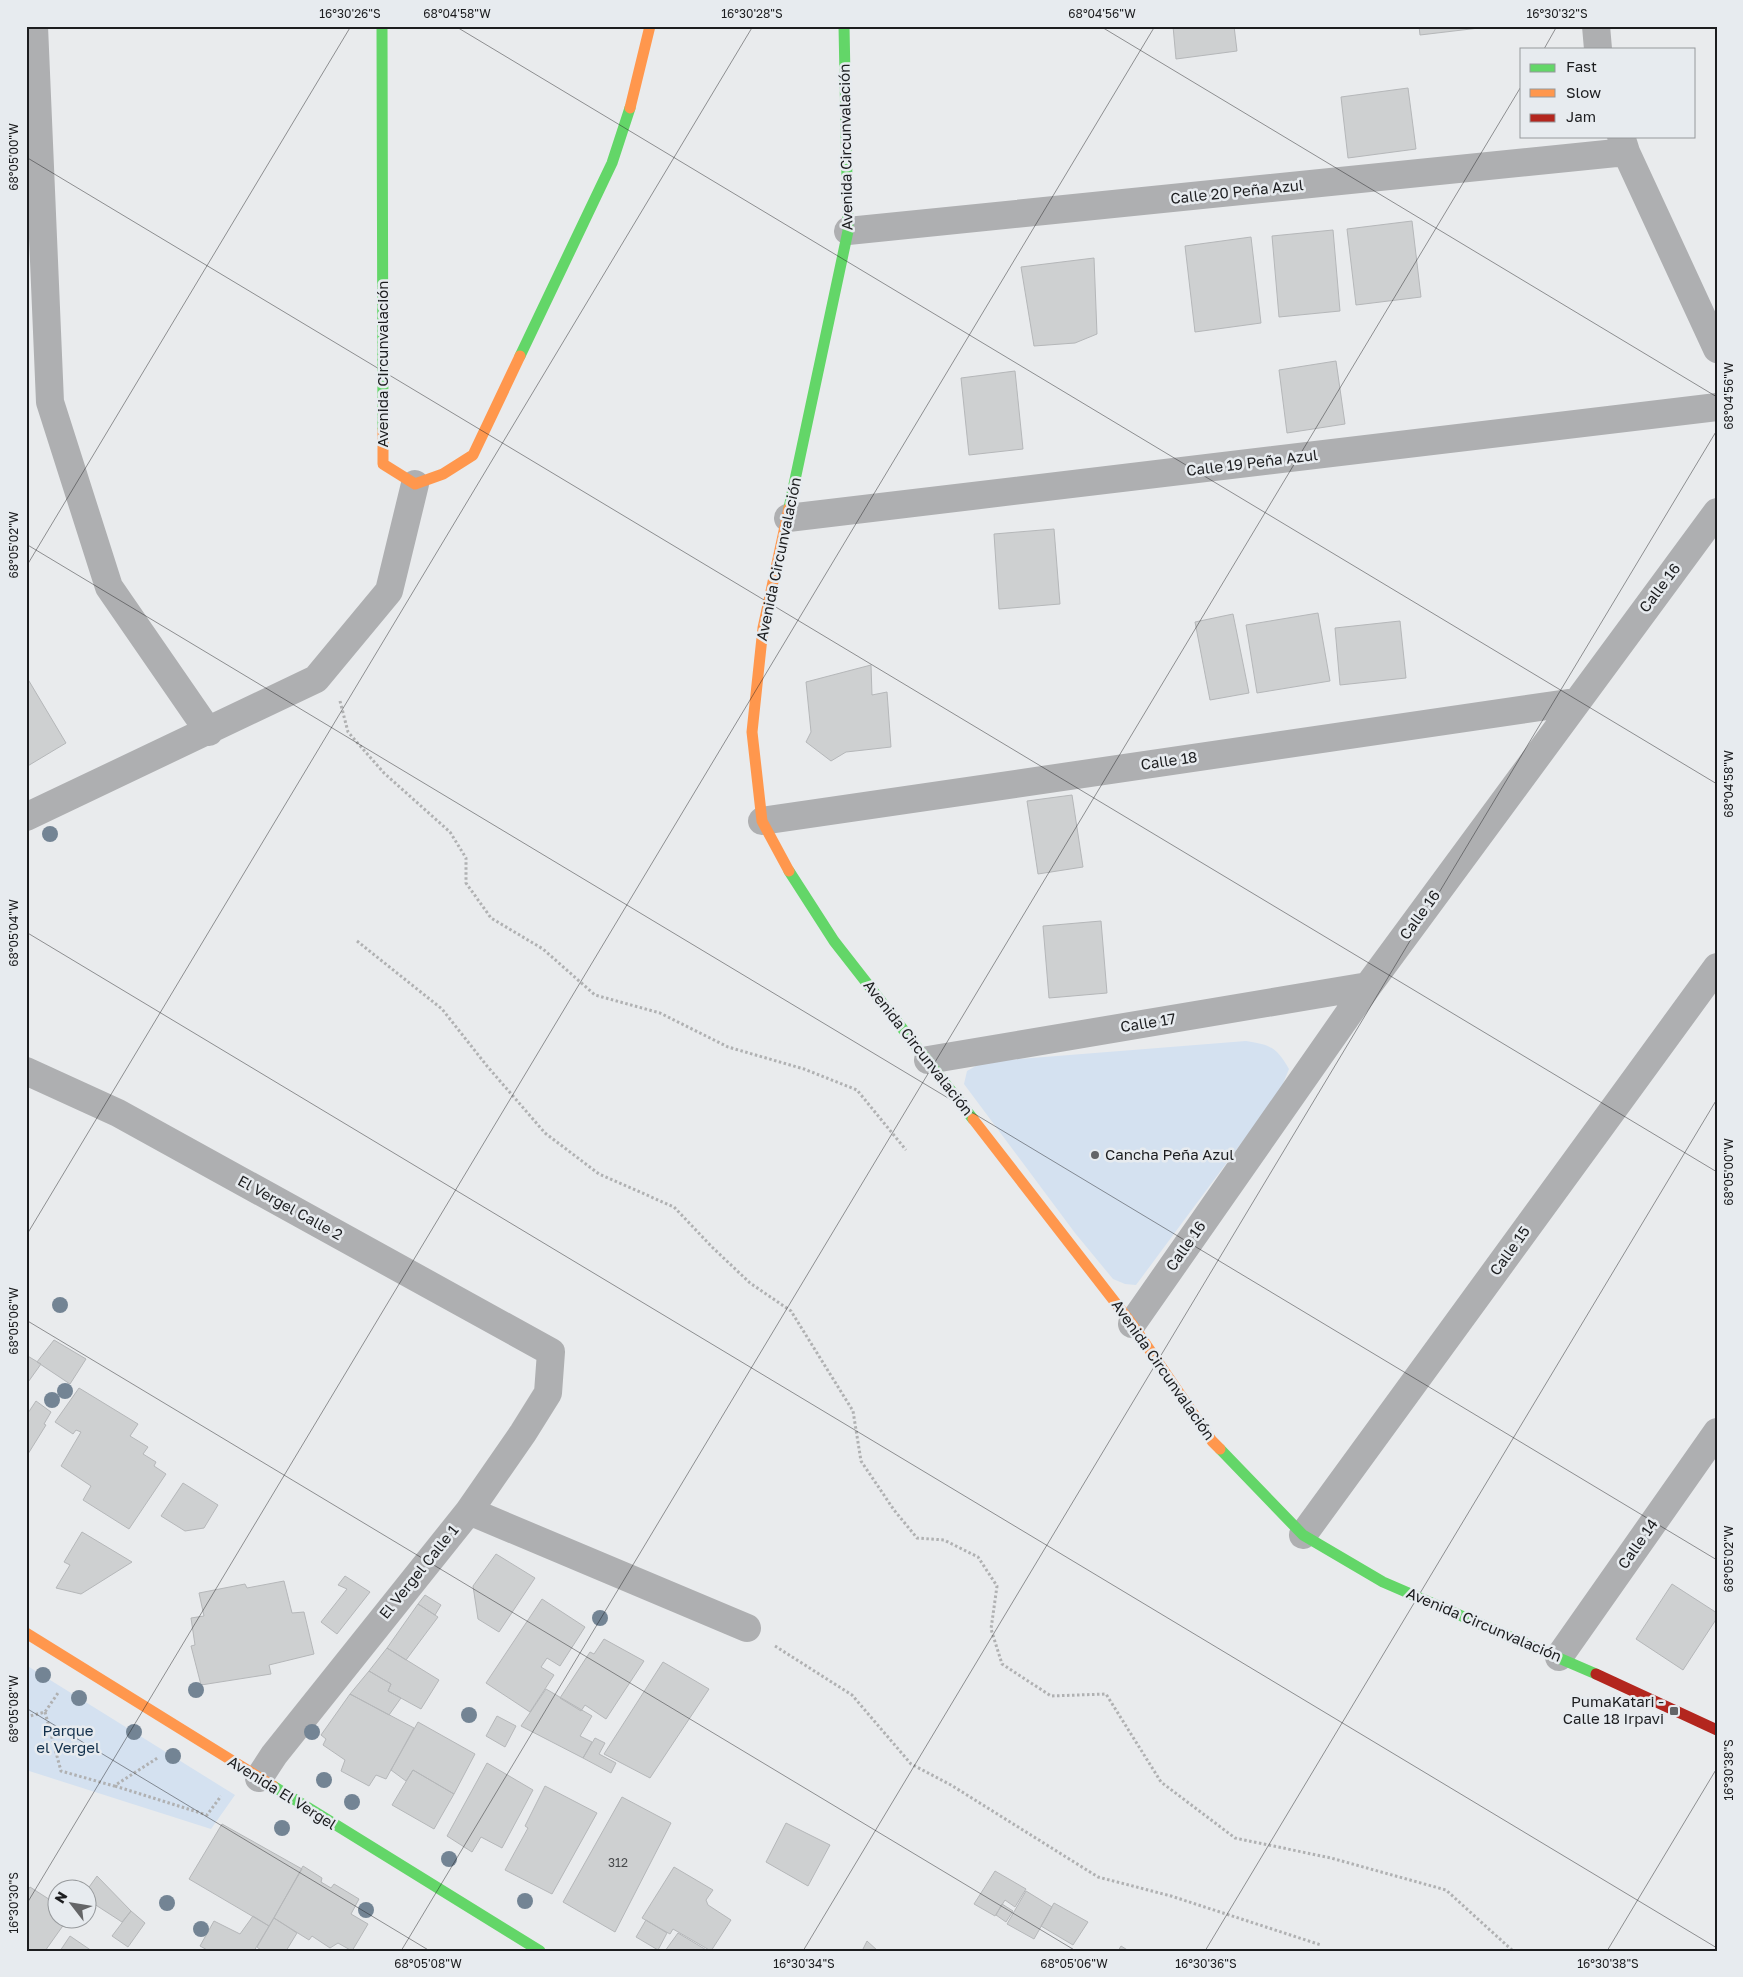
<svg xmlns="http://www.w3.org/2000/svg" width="1743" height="1977" viewBox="0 0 1743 1977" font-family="'Golos Text',sans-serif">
<rect width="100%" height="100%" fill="#e9ebed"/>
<!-- green -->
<path fill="#d4e1f0" d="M1246,1041C1271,1045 1276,1047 1289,1069L1280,1091L1136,1285L1125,1284L1113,1279L1075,1233L964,1084L967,1071L983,1062Z
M26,1665L235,1795L211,1829L26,1770Z"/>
<!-- building -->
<path fill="#ced0d1" stroke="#b5b7b9" d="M1173,26H1234L1237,51L1176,59Z
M1419,26H1479V28L1420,35Z
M1408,88L1416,149L1348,158L1341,97Z
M1412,221L1421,297L1356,305L1347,229Z
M1333,230L1340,311L1279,317L1272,236Z
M1251,237L1261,323L1195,332L1185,246Z
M1094,258L1097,334L1075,343L1034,346L1021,267Z
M1336,361L1345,424L1287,433L1279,370Z
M1015,371L1023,449L969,455L961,378Z
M1054,529L1060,604L999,609L994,534Z
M1318,613L1330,681L1257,693L1246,625Z
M1233,614L1249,693L1210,700L1195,622Z
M1400,621L1406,678L1340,685L1335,628Z
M871,665L872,695L887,692L891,747L846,752L831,761L806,742L811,732L806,682Z
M26,676L66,743L26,767Z
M1072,795L1083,867L1038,874L1027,801Z
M1101,921L1107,993L1049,998L1043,926Z
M54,1340L86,1359L70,1384L37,1362Z
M26,1355L41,1364L26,1385Z
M79,1388L138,1424L130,1436L148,1447L143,1454L156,1462L154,1466L166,1474L129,1529L83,1500L91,1486L61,1466L81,1432L76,1430L73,1434L55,1422Z
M36,1401L51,1412L44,1424L46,1425L28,1454L26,1416Z
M183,1483L218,1505L204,1528L185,1531L161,1516Z
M82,1532L132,1562L81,1594L56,1588L70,1565L64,1562Z
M496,1554L535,1578L499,1632L478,1619L473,1586Z
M345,1576L370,1592L337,1634L321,1622L347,1589L338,1585Z
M284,1581L292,1613L304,1612L314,1654L269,1665L271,1674L201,1685L191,1646L195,1645L191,1618L204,1616L199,1593L245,1584L247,1588Z
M1672,1584L1717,1613V1618L1683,1670L1636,1639Z
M425,1595L441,1605L435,1615L418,1604Z
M542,1599L585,1627L560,1666L547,1658L541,1667L554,1675L530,1712L486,1683Z
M418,1604L438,1617L406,1660L387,1648Z
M604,1639L644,1661L606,1719L585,1705L581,1711L560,1698L590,1652L594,1654Z
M387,1648L439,1680L421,1709L388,1691L391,1684L369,1671Z
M663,1662L709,1689L650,1778L604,1754Z
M369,1671L391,1684L388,1691L401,1698L389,1715L350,1694Z
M546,1689L592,1716L580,1736L592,1742L583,1758L521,1726Z
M350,1694L414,1728L386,1779L376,1775L369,1786L341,1771L345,1760L323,1745L326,1739L321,1735Z
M497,1716L516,1726L505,1747L486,1736Z
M418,1722L475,1754L454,1794L413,1770L406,1781L391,1770Z
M595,1738L605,1743L599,1754L616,1763L611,1773L583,1758Z
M487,1763L533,1790L502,1848L481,1837L472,1852L447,1836Z
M413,1770L454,1794L434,1829L392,1805Z
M545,1786L597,1813L552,1894L505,1870L528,1828L525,1826Z
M622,1797L671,1823L615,1932L563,1902Z
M786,1823L830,1845L808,1886L766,1862Z
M222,1824L302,1869L269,1926L189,1879Z
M303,1866L322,1878L321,1882L331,1888L334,1884L359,1899L351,1914L368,1924L352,1951L338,1943L330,1948L312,1936L309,1940L274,1918Z
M674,1867L713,1890L706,1900L708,1905L731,1920L711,1951L673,1929L670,1934L642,1918Z
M995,1871L1026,1889L1015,1907L1005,1900L995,1916L974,1904Z
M97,1876L131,1911L122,1922L88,1900L87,1890Z
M30,1887L58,1905V1920H67L45,1951H26V1892Z
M1026,1891L1052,1907L1034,1939L1007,1924Z
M1054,1903L1088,1922L1073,1945L1041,1926Z
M1002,1904L1013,1911L1006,1922L996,1915Z
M131,1911L145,1923L128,1947L112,1936Z
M253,1916L269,1926L254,1951H209L200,1946L214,1921L240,1934Z
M274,1918L297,1933L286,1951H262L257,1947Z
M646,1920L667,1933L658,1950L636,1937Z
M678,1933L708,1951H665Z
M70,1936L92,1951H60Z
M867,1941L878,1951H862Z
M1121,1946L1129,1951H1118Z"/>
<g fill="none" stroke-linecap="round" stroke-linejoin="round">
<!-- path -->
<path stroke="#b0b1b2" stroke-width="3" stroke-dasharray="2.5 2.5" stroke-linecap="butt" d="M340,701L348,732L384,773L450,832L466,858V883L491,918L543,949L595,995L660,1013L728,1047L804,1069L857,1090L906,1150
M357,941L442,1009L487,1066L545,1133L599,1174L674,1207L712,1247L750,1283L791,1311L853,1411L861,1461L894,1510L917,1538L944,1540L978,1557L997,1586L991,1629L1002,1664L1051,1696L1106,1694L1161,1782L1235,1838L1331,1858L1446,1890L1513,1951
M775,1646L852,1695L911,1764L951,1785L1098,1877L1171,1896L1321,1945
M45,1712L61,1771L114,1786L159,1757
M26,1717L45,1712L58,1693
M115,1786L207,1815L221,1796"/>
<!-- street -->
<path stroke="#aeafb1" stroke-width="28" d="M34,26L50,402L109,587L209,732
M1596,26L1598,49
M1621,136L1626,152L1717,349
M848,231L1626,152
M788,518L1717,407
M26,817L316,679L389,591L415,484
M762,821L1575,702
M928,1060L1368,986
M26,1071L118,1113L551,1352L548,1393L523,1433L469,1511L274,1755L259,1778
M1132,1324L1368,986L1717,512
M469,1511L747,1628
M1303,1535L1717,967
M1559,1657L1717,1432"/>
<!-- fast -->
<path stroke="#63d668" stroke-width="11" d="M382,26L383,430
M520,356L612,163L630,108
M789,508L848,231L844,26
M789,871L834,941L973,1119
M1220,1449L1303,1535L1383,1582L1596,1674
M273,1786L540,1951"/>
<!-- slow -->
<path stroke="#ff974d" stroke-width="11" d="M630,108L650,26
M383,430V464L415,484L443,474L473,455L520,356
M789,508L763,628L752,732L762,821L789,871
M973,1119L1132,1324L1212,1441L1220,1449
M26,1633L273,1786"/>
<!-- jam -->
<path stroke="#b3261e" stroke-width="11" d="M1596,1674L1717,1730"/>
</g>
<!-- trees -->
<g fill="#738494">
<circle cx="50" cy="834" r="8"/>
<circle cx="60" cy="1305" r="8"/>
<circle cx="65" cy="1391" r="8"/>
<circle cx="52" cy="1400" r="8"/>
<circle cx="600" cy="1618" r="8"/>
<circle cx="43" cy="1675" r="8"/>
<circle cx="196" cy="1690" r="8"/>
<circle cx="79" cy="1698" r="8"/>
<circle cx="469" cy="1715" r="8"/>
<circle cx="134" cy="1732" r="8"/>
<circle cx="312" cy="1732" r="8"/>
<circle cx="173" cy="1756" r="8"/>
<circle cx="324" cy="1780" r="8"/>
<circle cx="352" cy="1802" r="8"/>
<circle cx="282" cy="1828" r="8"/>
<circle cx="449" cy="1859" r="8"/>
<circle cx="525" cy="1901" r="8"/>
<circle cx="167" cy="1903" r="8"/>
<circle cx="366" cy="1910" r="8"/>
<circle cx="201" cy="1929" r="8"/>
</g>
<!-- ticks -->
<path fill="none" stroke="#1c1d1f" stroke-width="1" stroke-opacity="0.45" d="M455,26L1717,784M1100,26L1717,397M1544,49L1557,26M26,157L1717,1172M26,544L1717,1560M26,567L351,26M26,932L1717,1948M26,1236L753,26M26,1320L1076,1951M26,1708L430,1951M26,1905L1155,26M401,1951L1522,85M803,1951L1717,430M1205,1951L1717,1099M1607,1951L1717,1768"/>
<!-- markers -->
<g fill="#646567" stroke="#e7ebef" stroke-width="2">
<circle cx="1095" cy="1155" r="5"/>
<rect x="1669" y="1706" width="10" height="10" rx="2.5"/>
</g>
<g text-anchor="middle" stroke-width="5" stroke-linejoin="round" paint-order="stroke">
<!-- number labels -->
<g font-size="12" fill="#484a4c">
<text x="618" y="1867">312</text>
</g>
<!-- street labels -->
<g font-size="15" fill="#1c1d1f" stroke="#e7ebef">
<text transform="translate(846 147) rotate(-91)" y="5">Avenida Circunvalación</text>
<text transform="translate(1237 192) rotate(-6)" y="5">Calle 20 Peña Azul</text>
<text transform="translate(383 364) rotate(-90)" y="5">Avenida Circunvalación</text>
<text transform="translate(1252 463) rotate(-7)" y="5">Calle 19 Peña Azul</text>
<text transform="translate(779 559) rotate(-78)" y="5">Avenida Circunvalación</text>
<text transform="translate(1660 588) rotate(-53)" y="5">Calle 16</text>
<text transform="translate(1169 761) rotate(-8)" y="5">Calle 18</text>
<text transform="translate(1420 915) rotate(-54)" y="5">Calle 16</text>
<text transform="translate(1148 1023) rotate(-9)" y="5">Calle 17</text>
<text transform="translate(918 1048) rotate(52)" y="5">Avenida Circunvalación</text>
<text transform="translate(290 1208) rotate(29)" y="5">El Vergel Calle 2</text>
<text transform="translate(1186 1246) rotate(-55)" y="5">Calle 16</text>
<text transform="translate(1510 1251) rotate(-54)" y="5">Calle 15</text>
<text transform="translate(1163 1370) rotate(55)" y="5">Avenida Circunvalación</text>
<text transform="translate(1638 1544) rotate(-55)" y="5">Calle 14</text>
<text transform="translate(419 1572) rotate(-51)" y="5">El Vergel Calle 1</text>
<text transform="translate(1484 1625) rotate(23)" y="5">Avenida Circunvalación</text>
<text transform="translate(282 1793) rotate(32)" y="5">Avenida El Vergel</text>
</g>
<!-- poi labels -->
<g font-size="15" fill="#1c1d1f" stroke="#e7ebef" text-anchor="start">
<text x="1105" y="1160">Cancha Peña Azul</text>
<text x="1664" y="1707" text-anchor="end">PumaKatari -<tspan x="1664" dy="17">Calle 18 Irpavi</tspan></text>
</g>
<!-- park labels -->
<g font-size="15" fill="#12304c" stroke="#e7ebef">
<text x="68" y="1736">Parque<tspan x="68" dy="17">el Vergel</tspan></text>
</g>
</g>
<!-- border -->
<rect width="1743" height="1977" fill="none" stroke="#e7ebef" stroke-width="55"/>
<!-- legend -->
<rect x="1520" y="48" width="175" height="90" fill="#e7ebef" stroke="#96999c"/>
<rect x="1530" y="64" width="25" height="8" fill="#63d668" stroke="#96999c"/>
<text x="1566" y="72" font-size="15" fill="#1c1d1f">Fast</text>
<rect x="1530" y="89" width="25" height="8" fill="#ff974d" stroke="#96999c"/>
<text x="1566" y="98" font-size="15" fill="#1c1d1f">Slow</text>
<rect x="1530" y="114" width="25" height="8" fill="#b3261e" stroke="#96999c"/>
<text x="1566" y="122" font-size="15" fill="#1c1d1f">Jam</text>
<!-- north arrow -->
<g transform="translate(72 1904) rotate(301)"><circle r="24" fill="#e7ebef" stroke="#96999c"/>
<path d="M0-4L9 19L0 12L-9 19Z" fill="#646567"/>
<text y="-8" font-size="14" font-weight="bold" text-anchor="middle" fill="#1c1d1f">N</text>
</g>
<rect x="28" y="28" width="1688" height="1922" fill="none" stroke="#1c1d1f" stroke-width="2"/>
<g font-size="12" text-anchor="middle" fill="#1c1d1f">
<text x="350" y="18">16°30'26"S</text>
<text x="457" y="18">68°04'58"W</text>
<text x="752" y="18">16°30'28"S</text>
<text x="1102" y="18">68°04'56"W</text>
<text x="1557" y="18">16°30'32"S</text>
<text transform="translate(14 157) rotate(-90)" y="4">68°05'00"W</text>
<text transform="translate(1729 396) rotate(-90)" y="4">68°04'56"W</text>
<text transform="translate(14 545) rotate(-90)" y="4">68°05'02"W</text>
<text transform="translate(1729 784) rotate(-90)" y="4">68°04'58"W</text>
<text transform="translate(14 933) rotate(-90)" y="4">68°05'04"W</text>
<text transform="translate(1729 1172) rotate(-90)" y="4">68°05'00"W</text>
<text transform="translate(14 1321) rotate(-90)" y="4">68°05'06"W</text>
<text transform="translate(1729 1559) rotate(-90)" y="4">68°05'02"W</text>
<text transform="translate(14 1709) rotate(-90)" y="4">68°05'08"W</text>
<text transform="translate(1729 1770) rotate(-90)" y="4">16°30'38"S</text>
<text transform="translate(14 1903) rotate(-90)" y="4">16°30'30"S</text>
<text x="428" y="1968">68°05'08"W</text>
<text x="804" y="1968">16°30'34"S</text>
<text x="1074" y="1968">68°05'06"W</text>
<text x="1206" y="1968">16°30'36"S</text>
<text x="1608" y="1968">16°30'38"S</text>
</g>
</svg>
